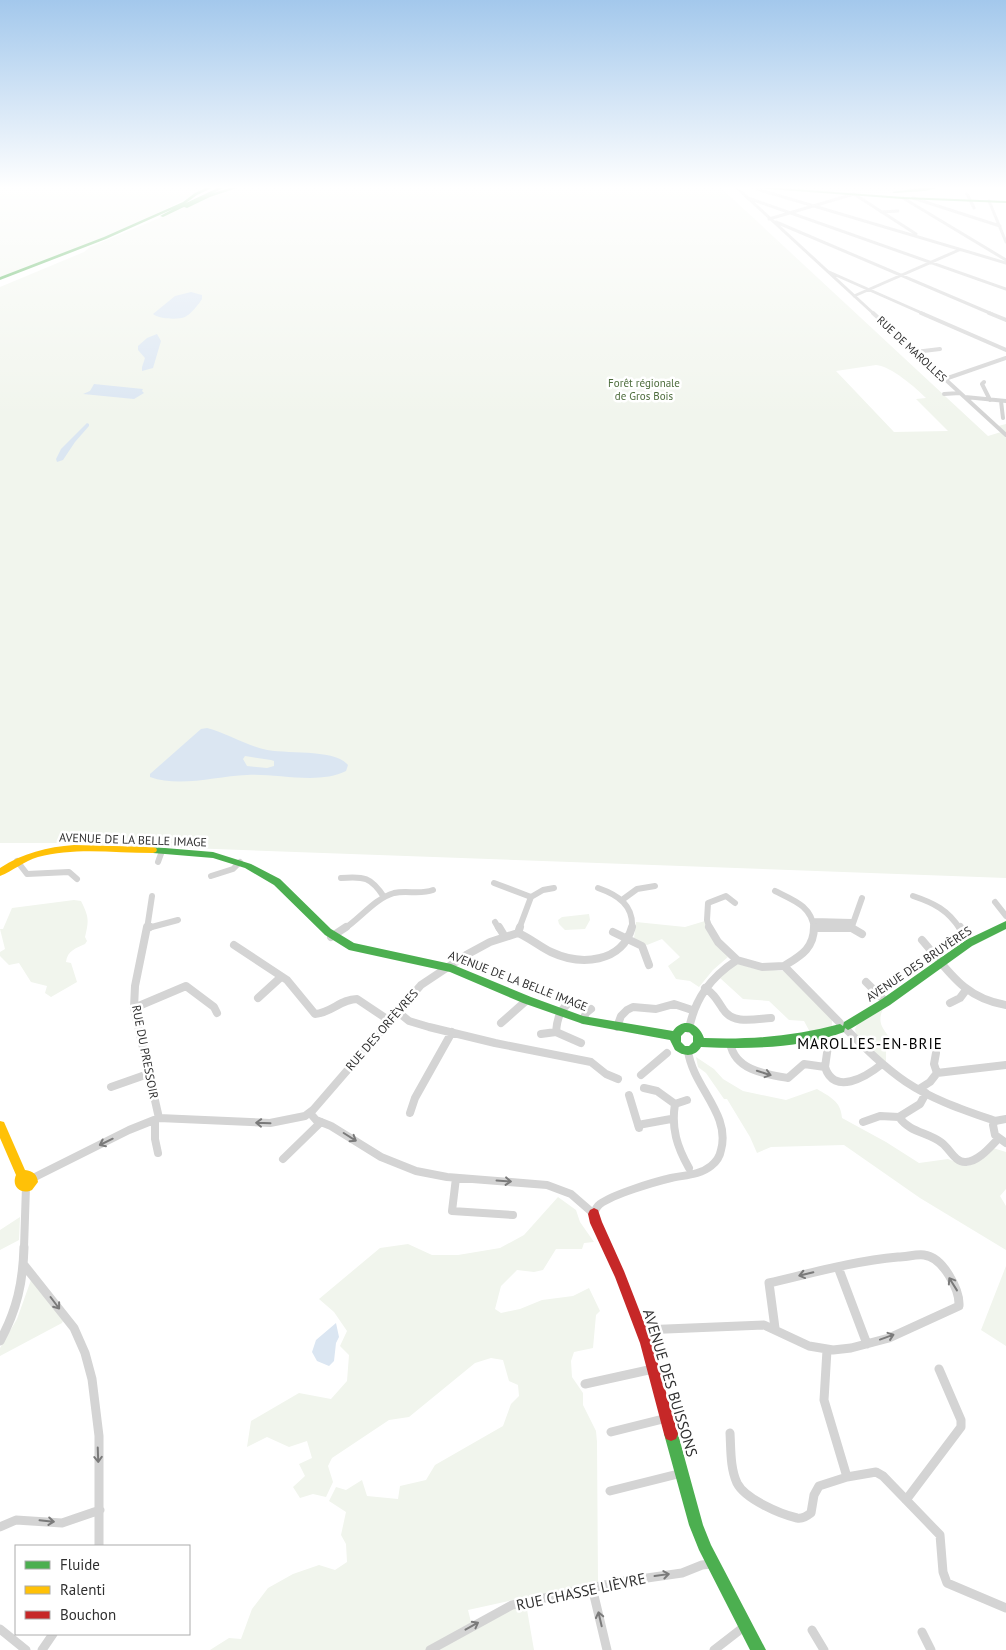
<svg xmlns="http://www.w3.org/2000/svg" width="1006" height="1650" viewBox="0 0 1006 1650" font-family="'PT Sans',sans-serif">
<rect width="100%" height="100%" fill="#fff"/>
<!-- green -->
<path fill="#f1f5ed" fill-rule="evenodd" d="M0,186H212L128,228L0,278Z
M245,186H719L988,436L1001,432L998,426L1006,424V878L79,844L77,841H68L64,843H0V287L84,252L90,247L205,199ZM876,365C891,366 916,388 926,398L916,399L948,431L894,432L836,371Z
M756,186H937C878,200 816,191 756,186Z
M74,900L81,901C89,917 89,920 85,937L87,941L85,944C76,948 67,951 66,962L71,963L77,982L51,997L45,993L47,986L31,982L19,963L9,965L0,956V952L5,949L0,929H3L12,908Z
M589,914L590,920L585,929L565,930L559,924L558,920L562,917Z
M705,921L708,933L728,957L713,970L699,987L690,981L676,979L668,966L680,957L662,939L647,945L634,938L636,922L685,927Z
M737,962L751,968L784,971L832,1019V1026L811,1034L804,1021L789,1020L769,1001L743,999L720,978L726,970Z
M883,1009C877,1022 882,1028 891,1039L886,1046V1063L856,1034L855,1029L857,1025Z
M696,1057L714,1069L723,1079L743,1091L786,1100L817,1089C830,1097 841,1101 842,1118L886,1142L919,1163L948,1159L966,1166L971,1165L993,1148L1006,1152V1189L1000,1196L1006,1206V1250L920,1198L844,1145L771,1147L757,1153L750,1137L727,1099H724L706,1073L698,1067Z
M558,1197L576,1210L580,1222L594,1242L584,1243L582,1249H556L543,1270L534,1272L517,1270L501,1286L495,1309L501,1313L520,1309L542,1300L573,1296L589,1288L600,1311L596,1315L593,1348L574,1352L571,1361L572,1377L583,1393V1405L596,1431L597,1442L598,1582L525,1598L534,1650H210L229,1638L241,1639L252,1609L268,1588L293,1574L319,1565L335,1570L347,1562L346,1544L341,1535L346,1512L329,1501L336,1487L346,1490L362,1480L367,1496L398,1499L400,1486L426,1480L435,1465L503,1426L511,1404L519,1396L518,1385L509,1381L503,1360L491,1358L475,1363L409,1417L389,1420L332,1458L328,1466L333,1482L326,1497L313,1494L300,1498L293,1487L305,1476L299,1464L312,1458L307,1441L289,1447L267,1437L247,1447L251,1421L299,1393L331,1399L347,1381L349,1355L340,1346L347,1331L334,1312L319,1299L380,1248L408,1244L432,1255H458L500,1248L524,1235ZM522,1598L473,1630L468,1610Z
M20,1217L19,1240L0,1250V1230Z
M1006,1266V1346L981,1330Z
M31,1280L64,1319L62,1323L0,1356V1348L17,1319Z"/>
<!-- water -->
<path fill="#dbe6f2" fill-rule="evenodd" d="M191,292L202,295V299C199,304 191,314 185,317C178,320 158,319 153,314L175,296Z
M157,334L161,341L153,368L142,371V367L145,358L138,350V346L147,338Z
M94,384L143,389L142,391L144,393L134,399L83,394L90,391Z
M87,423L89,424V426L75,442L63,460L57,462L56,459L61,449Z
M207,728C226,733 244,744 263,749C285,755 334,748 348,765L346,771C319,785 276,773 247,775C216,776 180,788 150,777V774L201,729ZM245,756L271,760L274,761V766L267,768L247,766L243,759Z
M336,1323L339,1337L336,1343L334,1361L329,1366L317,1361L312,1352L316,1340Z"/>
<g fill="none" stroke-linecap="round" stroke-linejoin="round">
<!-- street-far4 -->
<path stroke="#d4d4d4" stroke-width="3" d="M750,187L1006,263
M737,188L874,314
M967,194L974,208
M748,198L1006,289
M903,198L1006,260
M913,198L1000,226
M989,201L1006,242
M881,212L898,211
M769,219L854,194L916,234
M776,222L992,314
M829,272L924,314
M854,296L959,250"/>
<!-- street-far3 -->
<path stroke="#d4d4d4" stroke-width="4" d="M873,313L1006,435
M921,313L1006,350
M989,313L1006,320
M915,352L940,349
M945,379L1006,358
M984,382L982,384L990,400
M944,394L960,393
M965,397L1006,401
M1001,401L1003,418"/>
<!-- street-far2 -->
<path stroke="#d4d4d4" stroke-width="6" d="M17,861L27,874L69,872L77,879
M158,862L162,851
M211,876L233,869L240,862
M341,878C364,876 371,877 384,897
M494,883L531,897
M598,888C618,895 634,905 632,929
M775,891C793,900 812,906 814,929
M913,896C934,903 948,910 960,929
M622,900L637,889L655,886
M995,902L1006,916
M813,921L852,922
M495,922L499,929
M148,928L178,920
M815,928H850
M147,929L152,896
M344,929C361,918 374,899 394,893C407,890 420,895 433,890
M519,929L531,897L543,890L554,888
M710,929L707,920L708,903L726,896L735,903
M851,929L862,898"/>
<!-- street-far1 -->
<path stroke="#d4d4d4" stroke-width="8" d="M147,927L135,986L134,1008L159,1118
M499,927L505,937
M709,927L718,942L737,960
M850,927L862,934
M960,927L969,943
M148,928L150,927
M815,928H850
M613,932L642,946L649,965
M518,933C530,938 540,947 551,952C581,966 622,963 632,927
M518,933L520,927
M331,937L346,927
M922,940C948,970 963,998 1006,1005
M234,945L287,980L315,1014C331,1013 341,999 357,999L390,1021
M784,966C800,956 814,949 814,927
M866,982L886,1002
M705,988C714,994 717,1000 723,1009C733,1025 755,1019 771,1018
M258,998L281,977
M950,1003L960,998L966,990
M134,1008L186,986L214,1007L217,1013
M398,1012L409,1021L429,1027L495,1043L591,1062L606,1074L618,1079
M583,1020L586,1013L591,1009
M501,1023L527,1000
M617,1027L621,1016L627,1010L633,1007L656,1009L674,1004L692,1010
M689,1029C695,998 711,977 737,960L762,967L784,966L840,1023
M847,1030C865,1048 884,1067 906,1082C933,1100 964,1110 995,1121
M556,1032C557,1019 560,1008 572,1001
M541,1034L556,1032L581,1043
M730,1043C735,1070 764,1074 788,1078L804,1064L825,1067L828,1046L822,1035
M936,1053L934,1064L937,1073
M825,1067C834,1096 866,1077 882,1064
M641,1075L667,1053
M111,1087L148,1074
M644,1088L657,1091L675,1104C671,1128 677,1147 689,1168
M919,1089L930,1082L937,1073L1006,1065
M926,1093L920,1104L899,1117C910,1133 928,1132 942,1143C950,1149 955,1163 966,1162C979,1161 990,1147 998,1139
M629,1095L639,1128
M675,1104L687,1100
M310,1113L316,1120L331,1126L381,1157L416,1171L447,1177L547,1185L571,1194L594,1214C595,1210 596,1207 600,1204C614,1194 654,1182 671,1178C685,1175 700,1175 711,1166C716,1162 720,1156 721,1150C731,1114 693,1087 688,1051
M410,1113L415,1098L452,1032
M1006,1119L995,1121L993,1125L995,1135L1006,1143
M155,1120V1139L158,1153
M863,1122L880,1116L899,1117
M638,1125L671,1119
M283,1159L321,1122
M33,1178L129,1130L159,1118L270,1123L305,1116L313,1110L421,985L466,955L490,942L518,933
M456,1178L452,1211L513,1215
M24,1248L26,1186"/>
<!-- street -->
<path stroke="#d4d4d4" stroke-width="9" d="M24,1265L74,1328L85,1353L92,1379L99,1436V1546
M838,1267L867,1344
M642,1330L764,1325L809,1346L833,1350L851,1348L889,1338L959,1306C960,1290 943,1257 924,1255C916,1254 906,1257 898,1257C854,1261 812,1273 769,1283L775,1328
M0,1341C17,1310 23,1282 24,1247
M827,1350L824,1400L847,1477L876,1472L883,1476L940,1535L943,1572L947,1583L1006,1608
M585,1384L653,1369
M611,1432L667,1418
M730,1433C731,1449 730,1468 737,1483C745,1499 780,1514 797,1518C803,1519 807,1516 811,1513L814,1495L819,1486L847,1477
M610,1491L682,1473
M906,1500L961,1427V1420L939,1369
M0,1527L16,1520L62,1523L100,1510
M592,1587L607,1650
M0,1629L26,1650
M812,1630L824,1650
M922,1632L931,1650
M42,1650L53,1634
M430,1650L512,1605L619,1582L682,1573L702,1565L711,1564
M714,1650L745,1626"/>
<!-- fast -->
<path fill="#4caf50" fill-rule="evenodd" d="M210,186H216L197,195L186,203L222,186H228L213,193L236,186H243L210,197L187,208L184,207L163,217L160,216L173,209L106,239L0,280V277L104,237L183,202L195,193Z
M732,186H736V187L734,188Z
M752,186L903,197L1006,201V203L903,199L741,187Z
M935,186H944L925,191L894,193L892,192Z
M153,847L213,852L251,864L280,879L331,929L354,943L451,964L531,997L583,1016L673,1031C683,1017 699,1023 704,1038C750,1040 795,1036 840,1024L843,1026L844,1022L882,999L966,940L1006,921V929L972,946L890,1005L852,1028L848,1030L845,1028L844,1032C799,1049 748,1049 701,1047C695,1057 684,1057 675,1050L670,1040L583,1024L523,1003L450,972L349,950L325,935L274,885L245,868L213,858L153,853L150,852L149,850L150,848ZM685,1032H689L693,1036V1042L689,1046H685L681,1042V1036Z
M671,1427L676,1429L678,1434L703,1525L711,1545L766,1650H750L699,1550L689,1525L664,1434L666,1429Z"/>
<!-- slow -->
<path fill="#ffc107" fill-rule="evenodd" d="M74,845L153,847L156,848L157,850L156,852L153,853C115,853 75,847 38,857C24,861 13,871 0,876V868C23,853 47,847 74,845Z
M0,1121L4,1122L25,1170C33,1171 37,1174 38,1182L32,1190C21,1195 11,1187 16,1175L0,1138Z"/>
<!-- jam -->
<path fill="#c62828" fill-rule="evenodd" d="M594,1208L598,1210L602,1222L624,1271L652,1343L678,1434L676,1439L671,1441L666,1439L664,1434L640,1343L615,1277L590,1223L588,1214L590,1210Z"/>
</g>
<!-- one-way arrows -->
<defs><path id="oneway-shaft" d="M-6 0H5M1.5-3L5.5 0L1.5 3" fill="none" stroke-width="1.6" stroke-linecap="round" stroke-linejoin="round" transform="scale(1.25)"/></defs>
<g stroke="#7a7a7a">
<use href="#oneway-shaft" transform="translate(764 1073) rotate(18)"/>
<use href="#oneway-shaft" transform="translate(263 1123) rotate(-178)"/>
<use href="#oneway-shaft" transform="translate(350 1137) rotate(32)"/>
<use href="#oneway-shaft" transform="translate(106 1142) rotate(154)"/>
<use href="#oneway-shaft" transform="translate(504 1181) rotate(4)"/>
<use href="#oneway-shaft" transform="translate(806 1274) rotate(167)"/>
<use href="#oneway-shaft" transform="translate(953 1284) rotate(-122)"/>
<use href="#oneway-shaft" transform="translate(55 1303) rotate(53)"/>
<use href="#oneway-shaft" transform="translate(887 1337) rotate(-20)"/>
<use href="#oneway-shaft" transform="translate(98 1455) rotate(88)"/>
<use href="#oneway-shaft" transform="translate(47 1521) rotate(6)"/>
<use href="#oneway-shaft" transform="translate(662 1575) rotate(-8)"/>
<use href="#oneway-shaft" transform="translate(600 1619) rotate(-103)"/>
<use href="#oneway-shaft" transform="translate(472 1626) rotate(-29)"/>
</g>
<!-- sky -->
<linearGradient id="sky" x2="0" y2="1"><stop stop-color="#a3c8ec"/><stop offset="0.45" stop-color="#fff"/><stop offset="1" stop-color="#fff" stop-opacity="0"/></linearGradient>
<rect width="1006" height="417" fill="url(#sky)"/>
<g text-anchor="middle" stroke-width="5" stroke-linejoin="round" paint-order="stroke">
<!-- far-street labels -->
<g font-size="11" fill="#303030" stroke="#fff">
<text transform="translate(912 349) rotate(43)" y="4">RUE DE MAROLLES</text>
</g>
<!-- far-park labels -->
<g font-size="11" fill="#4e6d3d" stroke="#fff">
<text x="644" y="387">Forêt régionale<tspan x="644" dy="13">de Gros Bois</tspan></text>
</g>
<!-- street labels -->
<g font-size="12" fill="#303030" stroke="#fff">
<text transform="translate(133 840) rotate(2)" y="4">AVENUE DE LA BELLE IMAGE</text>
<text transform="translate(919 964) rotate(-34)" y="4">AVENUE DES BRUYÈRES</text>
<text transform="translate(518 981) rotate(21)" y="4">AVENUE DE LA BELLE IMAGE</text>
<text transform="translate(382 1030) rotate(-49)" y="4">RUE DES ORFÈVRES</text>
<text transform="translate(145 1052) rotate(79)" y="4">RUE DU PRESSOIR</text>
</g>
<!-- quarter labels -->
<g font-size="15" letter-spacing="1" fill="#000" stroke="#fff">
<text x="870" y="1049">MAROLLES-EN-BRIE</text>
</g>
<!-- near-street labels -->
<g font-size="15" fill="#303030" stroke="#fff">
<text transform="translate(670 1383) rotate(73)" y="5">AVENUE DES BUISSONS</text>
<text transform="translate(581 1592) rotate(-12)" y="5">RUE CHASSE LIÈVRE</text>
</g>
</g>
<!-- legend -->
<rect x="15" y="1545" width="175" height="90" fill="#ffffff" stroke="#acacac"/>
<rect x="25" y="1561" width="25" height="8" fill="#4caf50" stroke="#acacac"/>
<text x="60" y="1570" font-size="15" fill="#303030">Fluide</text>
<rect x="25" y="1586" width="25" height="8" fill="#ffc107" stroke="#acacac"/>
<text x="60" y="1595" font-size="15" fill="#303030">Ralenti</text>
<rect x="25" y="1611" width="25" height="8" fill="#c62828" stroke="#acacac"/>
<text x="60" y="1620" font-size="15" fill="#303030">Bouchon</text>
</svg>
